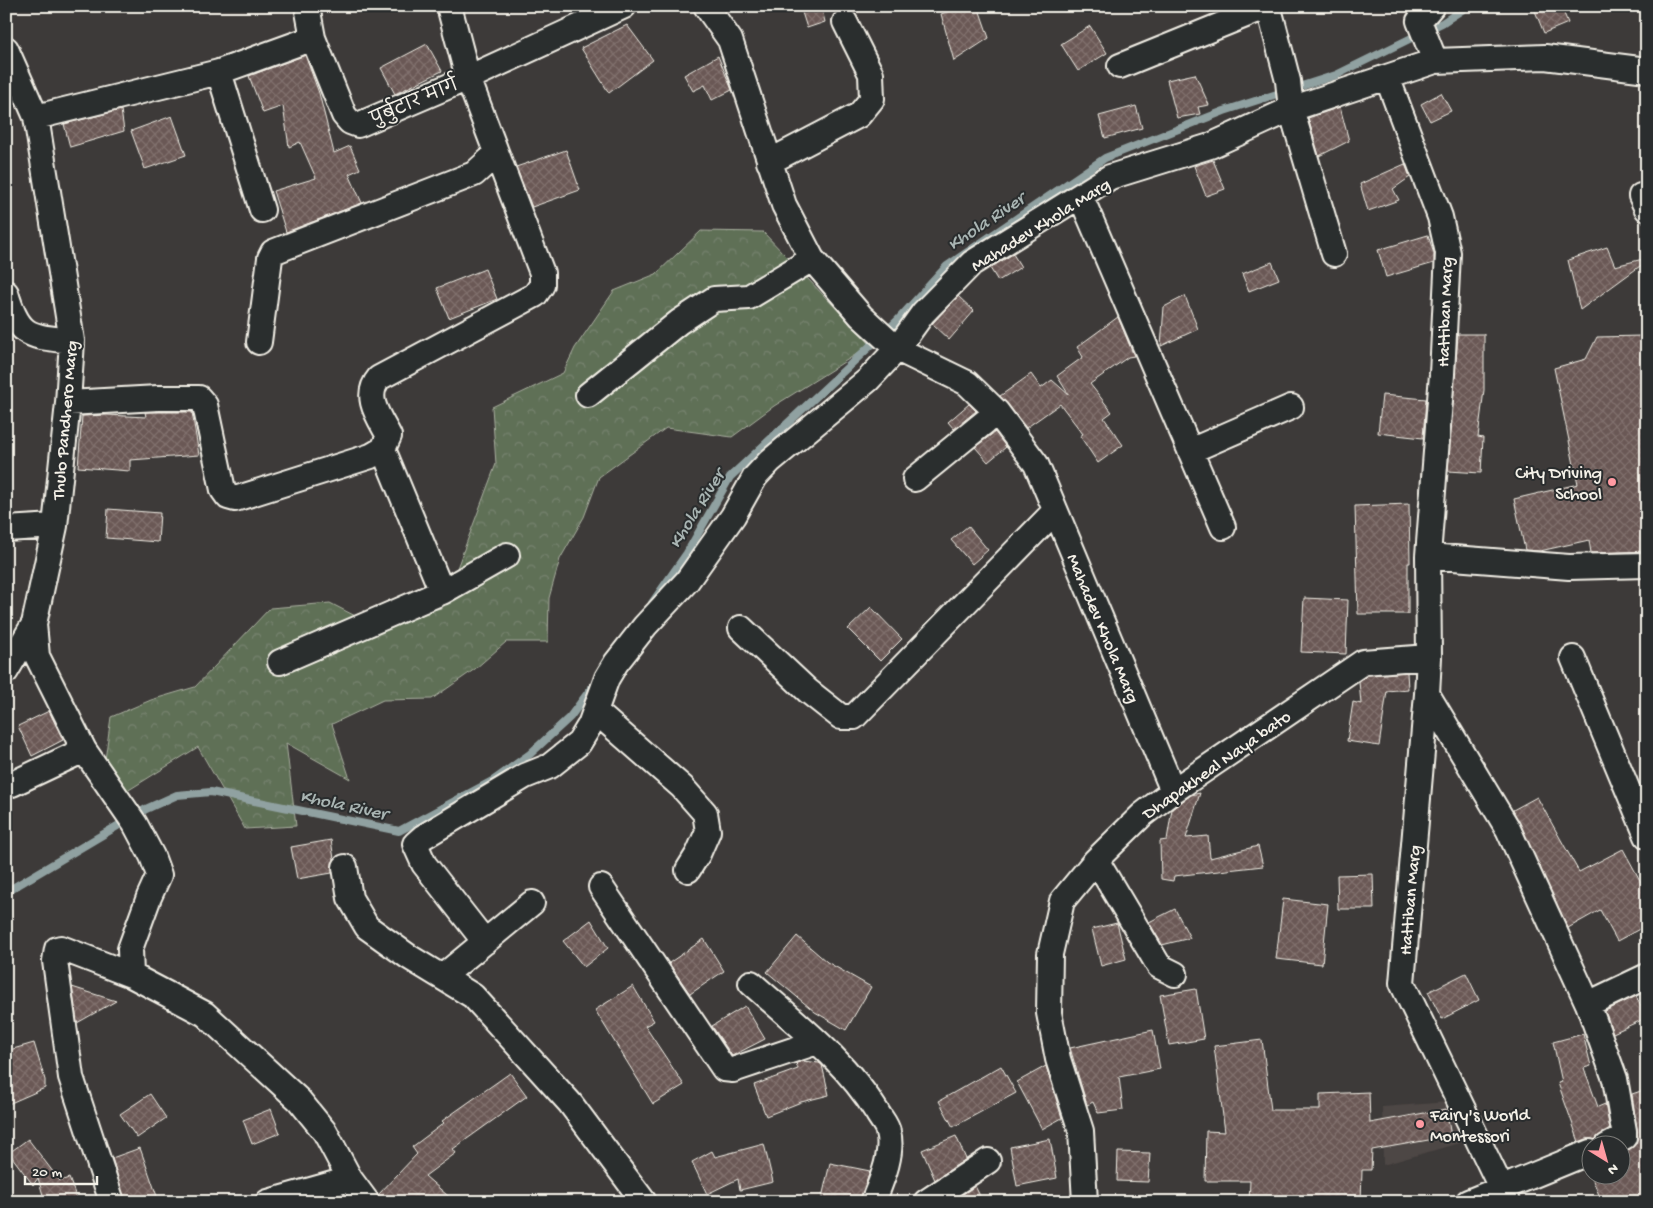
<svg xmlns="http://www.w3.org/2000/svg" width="1653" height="1208" viewBox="0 0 1653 1208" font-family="'Gochi Hand','Playpen Sans Deva',sans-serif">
<defs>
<pattern id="forest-crowns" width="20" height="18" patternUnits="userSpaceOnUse" patternTransform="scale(1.25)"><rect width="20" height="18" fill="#5f6f57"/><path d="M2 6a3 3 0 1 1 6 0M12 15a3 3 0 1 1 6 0" fill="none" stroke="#77846f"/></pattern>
<pattern id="building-cross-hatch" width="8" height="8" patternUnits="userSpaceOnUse" patternTransform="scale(1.25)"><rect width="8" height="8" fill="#6a5854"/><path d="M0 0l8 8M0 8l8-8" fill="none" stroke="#80706d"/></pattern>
</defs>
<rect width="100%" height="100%" fill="#3d3a39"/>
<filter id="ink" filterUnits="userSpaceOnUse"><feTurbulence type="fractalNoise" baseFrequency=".02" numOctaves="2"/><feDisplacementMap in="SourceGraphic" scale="10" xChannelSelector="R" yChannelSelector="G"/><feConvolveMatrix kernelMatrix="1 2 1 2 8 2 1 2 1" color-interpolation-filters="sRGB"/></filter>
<g filter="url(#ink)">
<!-- built -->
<path fill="#4d4644" d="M1448,1102L1463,1142L1383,1165L1382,1107Z"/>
<!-- forest -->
<path fill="url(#forest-crowns)" stroke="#aab0a0" d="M701,231L763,232L871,345L774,406L732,437L666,428L599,477L584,517L560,559L549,598L548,642H506L475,669L432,699L383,700L332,724L350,779L286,743L296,826L245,829L198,747L124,793L103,774L111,717L151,700L195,687L270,608L330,603L369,623L442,608L496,464L492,407L563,373L575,348L614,291L656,274Z"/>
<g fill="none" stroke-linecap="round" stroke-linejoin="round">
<!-- stream -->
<path stroke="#90a1a1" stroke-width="8" d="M652,603L687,553L730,477L897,321L947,266L1105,158L1224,111L1336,75L1442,23L1468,6
M6,892L146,809L177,795L211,792L399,831L494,780L530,754L570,717L596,682"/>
</g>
<!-- building -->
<path fill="url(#building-cross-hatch)" stroke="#f4f1e8" d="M800,6H821L825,22L807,28Z
M962,6H978L989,38L954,61L941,14Z
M1533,6H1561L1568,23L1544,33Z
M627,25L653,60L609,93L581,48Z
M1090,26L1107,53L1078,71L1061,44Z
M427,44L442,71L395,94L381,68Z
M305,55L319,93L334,153L350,146L360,169L349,174L362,203L286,232L273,191L316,178L300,142L289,147L283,106L263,113L249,76Z
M718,56L732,90L712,100L705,85L693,91L684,75Z
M1195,74L1209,105L1198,107L1200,114L1177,118L1167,80Z
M1441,93L1451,111L1430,121L1421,104Z
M1136,106L1142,128L1105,138L1099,116Z
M1340,107L1349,141L1319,156L1308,118Z
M121,110L124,131L70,147L64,124Z
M172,116L186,155L145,169L131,131Z
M566,150L580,190L532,207L516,167Z
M1213,160L1225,189L1206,196L1194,166Z
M1405,164L1410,177L1393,189L1399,200L1368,211L1360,184Z
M1428,235L1434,254V263L1386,277L1378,250Z
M1607,247L1615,266L1647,258V261L1580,310L1568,260Z
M1013,254L1021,267L998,281L990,268Z
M1272,262L1279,279L1249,291L1242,274Z
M485,269L497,299L449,318L437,288Z
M958,296L974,311L949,340L932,324Z
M1185,296L1198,329L1161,346L1164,307Z
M1118,317L1134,356L1128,357L1090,384L1112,412L1104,418L1123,445L1098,463L1080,436L1083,434L1060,404L1026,428L1000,396L1031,374L1041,388L1052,380L1069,395L1057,376L1083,357L1077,347Z
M1458,334H1484V390L1478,437L1483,438L1481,473L1448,471Z
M1642,336L1647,404V551L1591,553L1589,540L1540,551L1525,550L1514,499L1578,484L1554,368L1586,359L1597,337Z
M1382,395L1426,399L1423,438L1378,433Z
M969,404L976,411L954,429L948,422Z
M145,412H192L199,455L130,460V471L78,467L82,416L107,415L146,417Z
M995,432L1006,447L988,462L975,447Z
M1409,504L1410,563H1408V614H1358L1355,506Z
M108,509L160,513L158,542L106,538Z
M968,526L988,550L972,564L951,540Z
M1304,598L1348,600L1346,654L1301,652Z
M871,607L902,639L880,661L848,629Z
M1407,672L1408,689L1387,691L1379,746L1347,741L1353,702L1361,704L1359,681L1368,675Z
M49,711L63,740L32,756L18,726Z
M1200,793L1186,838L1208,836L1210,858L1258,846L1263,866L1174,876L1173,881L1161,879L1160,841L1167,840L1172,809L1191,795Z
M1537,797L1579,872L1623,849L1647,893V925L1617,941L1600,910L1568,928L1513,810Z
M331,840L334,859L332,873L297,879L291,847Z
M1373,874L1374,909H1338L1337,875Z
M1283,899L1328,904L1322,964L1276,959Z
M1175,909L1190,938L1162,945L1149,922Z
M591,920L608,948L584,967L563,941Z
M1117,923L1126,959L1101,966L1092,929Z
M797,936L827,962L871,987L846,1030L815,1012L767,972Z
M704,939L724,971L690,994L669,963Z
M1466,973L1479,1000L1442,1019L1428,992Z
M633,986L654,1021L645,1026L684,1085L653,1104L595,1010Z
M72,987L116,1001L77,1023Z
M1196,989L1204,1039L1169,1045L1160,995Z
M1636,996L1646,1018L1613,1033L1605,1011Z
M745,1006L765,1039L732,1056L712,1026Z
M1153,1030L1160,1069L1119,1077L1123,1110L1098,1113L1093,1102L1087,1105L1070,1048Z
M1583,1034L1591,1066L1584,1068L1598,1107L1605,1104L1610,1129L1595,1140L1579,1142L1558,1083L1562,1082L1553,1042Z
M1262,1040L1271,1110H1320V1094L1369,1092L1370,1123L1446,1109L1451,1136L1372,1150L1371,1170H1362L1361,1202H1249L1250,1181H1205L1206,1131L1225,1132L1214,1046Z
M34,1043L45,1080V1088L6,1105V1051Z
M803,1061L819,1063L822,1065L829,1095L801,1102L766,1116L754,1085L798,1069L796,1063Z
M1001,1066L1016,1093L953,1127L939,1101Z
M1046,1066L1062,1118L1042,1129L1017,1082Z
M510,1073L527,1096L453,1149L456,1153L425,1176L455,1202H381L378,1195L417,1154L412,1147L444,1123L442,1121Z
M1647,1089V1202H1602L1591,1176H1620V1154L1635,1144L1638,1138L1632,1094Z
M150,1094L166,1118L137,1138L120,1114Z
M271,1109L280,1133L252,1144L243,1120Z
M956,1136L966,1159L935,1180L922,1150Z
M28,1139L60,1181L69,1178L78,1202H45L38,1178L33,1185L9,1153Z
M1050,1139L1057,1178L1017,1186L1010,1147Z
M764,1144L773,1182L740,1190L738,1179L707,1194L692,1162L712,1151L715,1157Z
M140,1148L159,1202H125L112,1158Z
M1118,1152L1150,1153L1148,1182L1117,1181Z
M830,1163L870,1171L860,1202H821Z
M975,1186L983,1202H951Z"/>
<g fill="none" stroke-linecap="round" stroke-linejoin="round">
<defs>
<path id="minor" d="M1432,6L1419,21L1435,61
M313,38L344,115L350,122L358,125L468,78L449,6
M6,49L36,117L72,341L68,403L55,526L34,624L6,671
M1120,66L1258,10L1264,11L1271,16L1288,81L1291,109L1334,254
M219,72L262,210
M1387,77L1440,217L1448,253L1442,374L1428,556L1429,657L1427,694L1402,983L1508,1202
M36,117L219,72L313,38L307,6
M769,162L859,115L872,99L871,74L845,22
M1641,196L1647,209
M1081,197L1223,527
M6,293C19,338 29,336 72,341
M259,342L270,258L273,252L474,174L496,154
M588,395L679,322L714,299L749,297L812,259
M68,403L158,398H199L205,405L223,490L228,497L235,499L371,456L383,449L389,436C379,417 363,397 379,378L535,295L542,285V273L468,78L624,6
M383,449L442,592
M1190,451L1291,407
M915,479L997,412
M6,529L55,526
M1428,556L1569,567L1647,565
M34,624L37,656L84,750L135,824L152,856L159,875L149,897L130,949L131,975
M741,628L808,691L841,717H854L1055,511
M1573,658L1647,836
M280,662L442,592L507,555
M1427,694L1508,829L1588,1004L1615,1079L1624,1131V1137L1607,1146
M595,711L682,787L705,813L708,831L698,854L688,870
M6,782L12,784L84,750
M1173,791L1036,464L997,412L967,383L897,349L923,313L972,263L1110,177L1210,146L1291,109L1435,61L1545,57L1647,70
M1096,860L1159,966L1175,974
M345,867L350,898L367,927L409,957L473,996L570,1103L644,1202
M601,887L724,1069L733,1070L817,1042
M485,942L424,864L415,844L423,837L525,776L550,766L579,743L590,725L607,678L616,663L645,626L687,581L733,516L755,477L770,461L868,380L897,349L861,316L812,259L784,205L730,40L706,6
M442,977L532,903
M751,983C796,1023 846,1061 877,1112C880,1118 887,1125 888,1132C894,1153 881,1182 873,1202
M1588,1004L1647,976
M112,1202L71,1077L55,961L57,949L61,948L131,975L205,1014L299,1100L325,1132L350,1179L367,1202
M268,1202L350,1179
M926,1202L988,1161
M1085,1202L1081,1131L1058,1059L1049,1013L1050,954L1062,901L1096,860L1142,815L1173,791L1363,662L1429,657
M1468,1202L1590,1152"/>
</defs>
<!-- minor casing -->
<use href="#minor" stroke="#f4f1e8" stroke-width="28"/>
<!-- minor -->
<use href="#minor" stroke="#2a2d2e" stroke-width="24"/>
</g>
</g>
<!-- markers -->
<g fill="#ff9aa2" stroke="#2a2d2e" stroke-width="2">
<circle cx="1612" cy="482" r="5"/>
<circle cx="1420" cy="1124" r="5"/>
</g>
<g text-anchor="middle" stroke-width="4" stroke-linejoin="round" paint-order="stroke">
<!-- street labels -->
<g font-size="18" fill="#f4f1e8" stroke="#2a2d2e">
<text transform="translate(414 101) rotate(-23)" y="6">पुर्बुटार मार्ग</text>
<text transform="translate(1040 224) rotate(-32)" y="6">Mahadev Khola Marg</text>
<text transform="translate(1444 312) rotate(-88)" y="6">Hattiban Marg</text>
<text transform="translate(64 420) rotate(-85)" y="6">Thulo Pandhero Marg</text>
<text transform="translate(1104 628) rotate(67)" y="6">Mahadev Khola Marg</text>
<text transform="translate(1216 764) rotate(-35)" y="6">Dhapakheal Naya bato</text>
<text transform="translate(1409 900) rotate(-85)" y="6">Hattiban Marg</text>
</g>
<!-- poi labels -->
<g font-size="18" fill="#f4f1e8" stroke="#2a2d2e" text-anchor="end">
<text x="1602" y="478">City Driving<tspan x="1602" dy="21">School</tspan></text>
<text x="1430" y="1120" text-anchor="start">Fairy's World<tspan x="1430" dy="21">Montessori</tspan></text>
</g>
<!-- water labels -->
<g font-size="19" font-style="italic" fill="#a9b5b3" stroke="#2a2d2e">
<text transform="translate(985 220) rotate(-34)" y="7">Khola River</text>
<text transform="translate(695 508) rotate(-58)" y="7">Khola River</text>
<text transform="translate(344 803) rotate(12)" y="7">Khola River</text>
</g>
</g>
<!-- margin -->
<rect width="1653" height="1208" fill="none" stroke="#2a2d2e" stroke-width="25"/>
<rect x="12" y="12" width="1628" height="1183" fill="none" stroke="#f4f1e8" stroke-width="2" filter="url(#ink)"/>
<!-- north arrow -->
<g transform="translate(1606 1160) rotate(143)"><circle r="24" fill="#2a2d2e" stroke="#7b7b78"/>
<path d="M0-4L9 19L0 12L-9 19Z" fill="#ff9aa2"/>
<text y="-8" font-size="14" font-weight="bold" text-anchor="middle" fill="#f4f1e8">N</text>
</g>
<!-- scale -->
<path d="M25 1176v8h72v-8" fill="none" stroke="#f4f1e8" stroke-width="2.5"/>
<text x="32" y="1176" font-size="15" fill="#f4f1e8" stroke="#2a2d2e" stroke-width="4" paint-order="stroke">20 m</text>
</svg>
